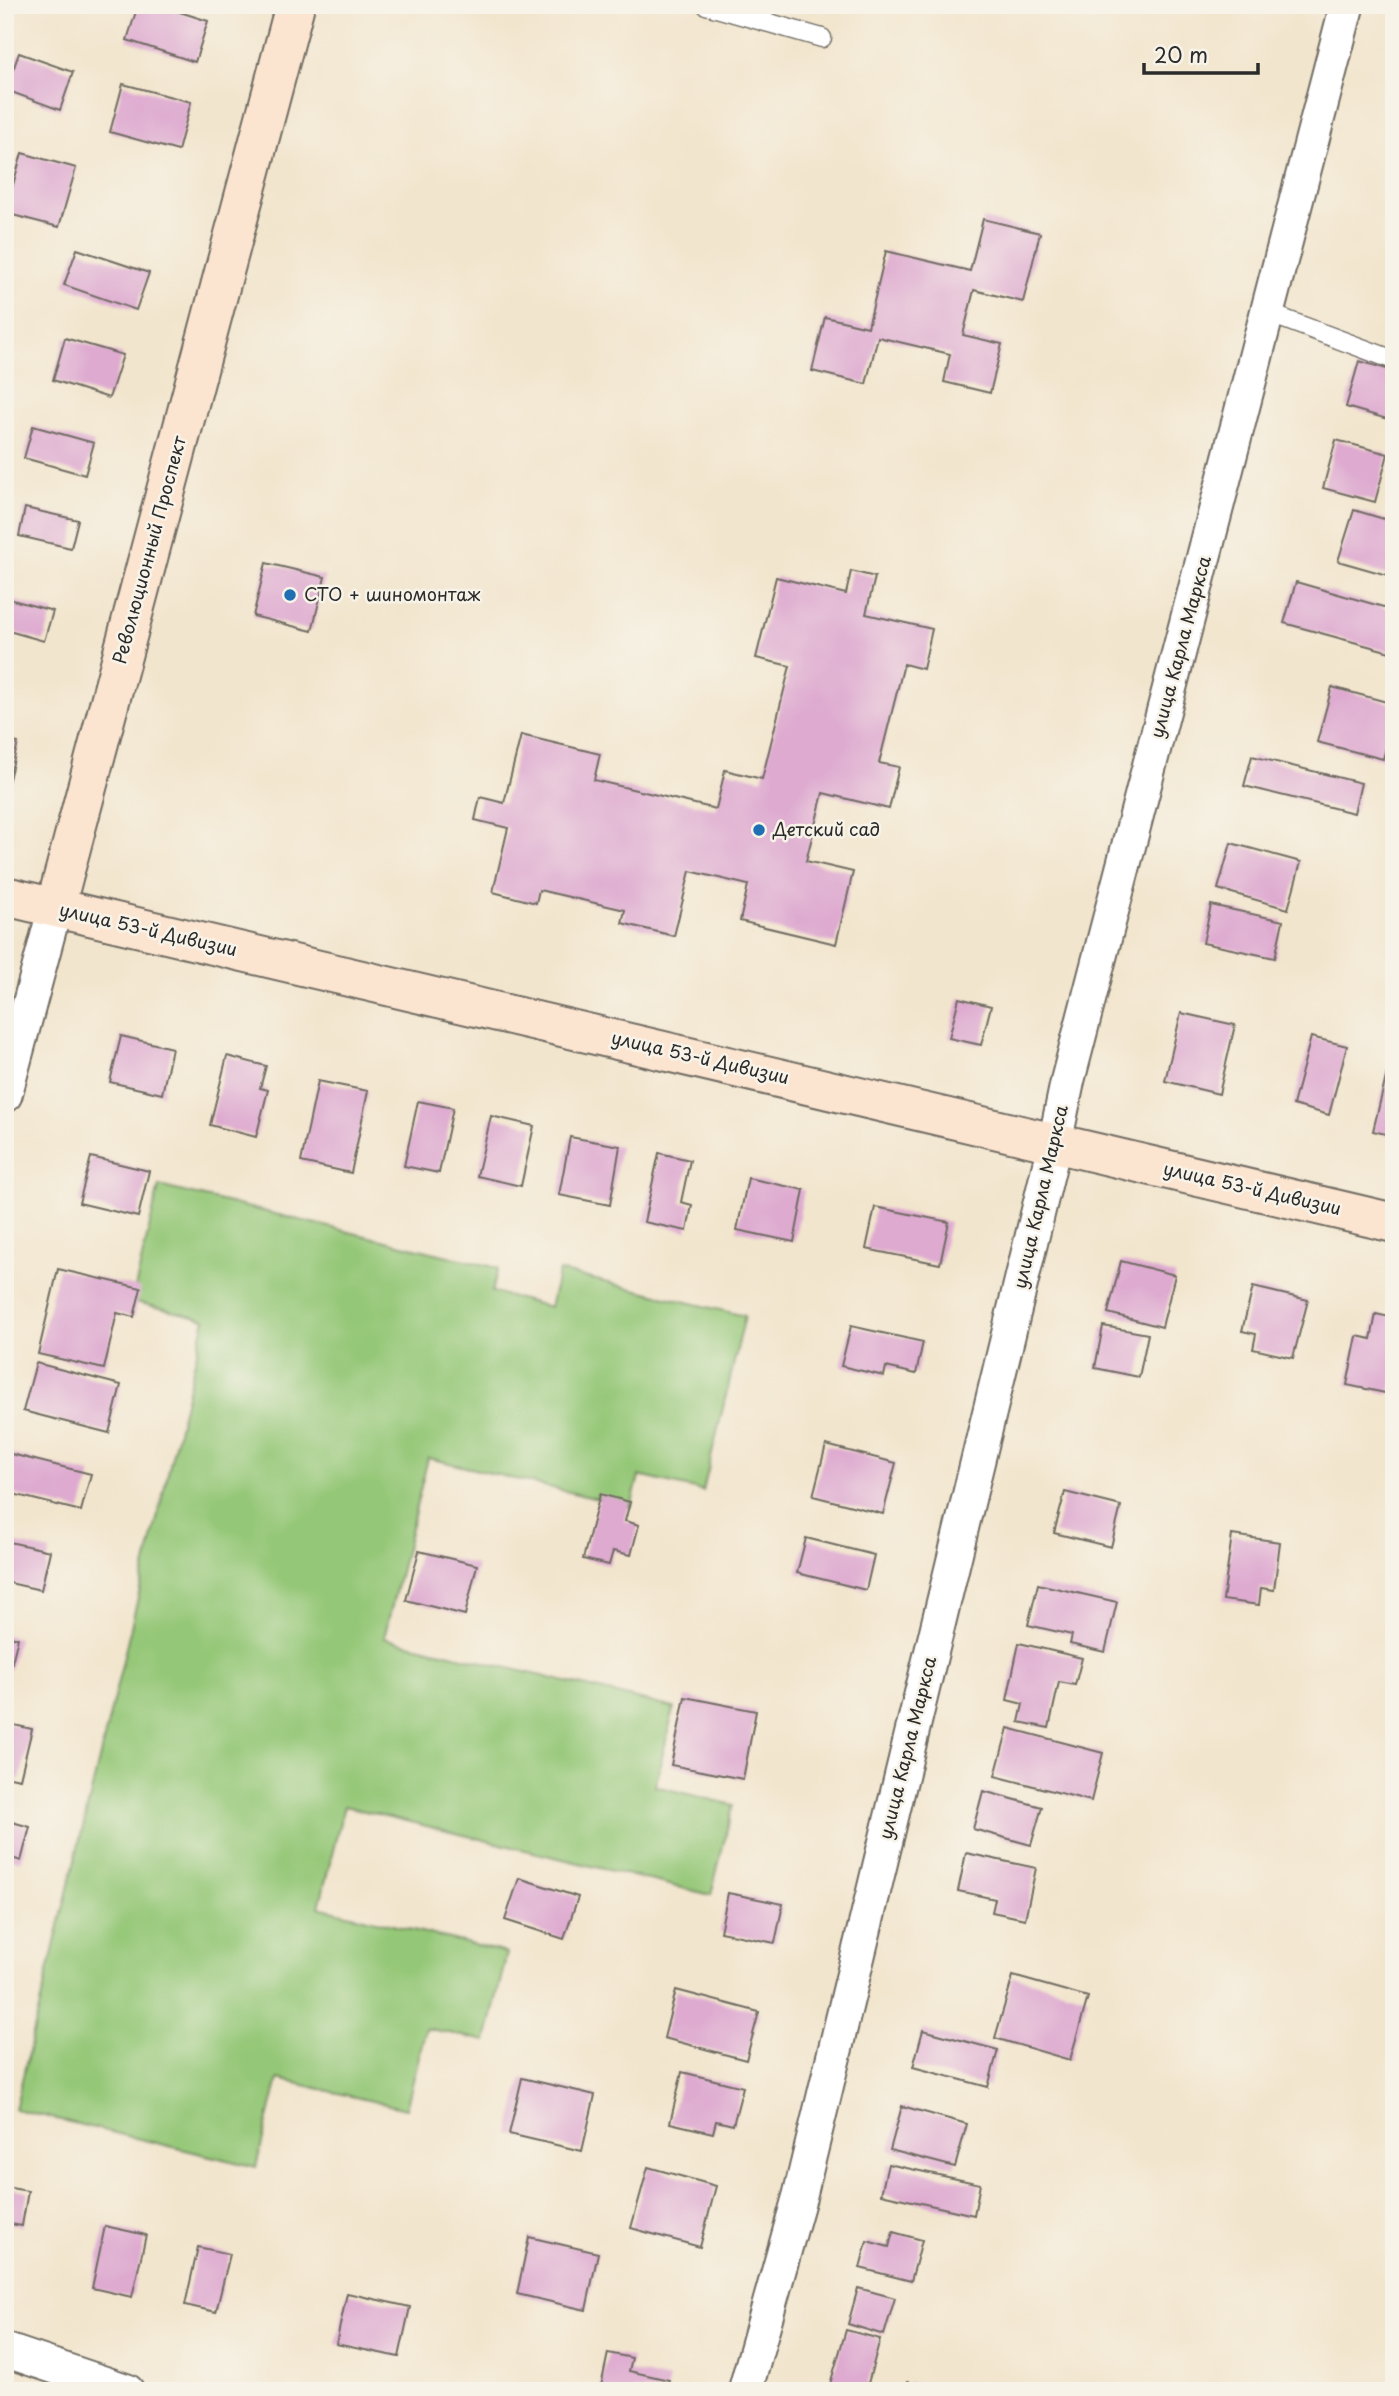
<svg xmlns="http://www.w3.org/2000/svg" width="1399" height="2396" viewBox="0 0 1399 2396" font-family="'Playpen Sans',sans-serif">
<rect width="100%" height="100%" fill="#f7f3e8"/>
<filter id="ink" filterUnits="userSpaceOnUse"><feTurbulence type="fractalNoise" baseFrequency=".0143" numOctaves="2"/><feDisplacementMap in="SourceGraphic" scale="14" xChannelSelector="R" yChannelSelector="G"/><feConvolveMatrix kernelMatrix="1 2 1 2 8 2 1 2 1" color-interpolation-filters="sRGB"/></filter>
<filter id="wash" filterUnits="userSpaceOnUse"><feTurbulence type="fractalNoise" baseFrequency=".00686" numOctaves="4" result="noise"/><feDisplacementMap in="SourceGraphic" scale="28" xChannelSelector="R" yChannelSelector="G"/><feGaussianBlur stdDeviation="1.57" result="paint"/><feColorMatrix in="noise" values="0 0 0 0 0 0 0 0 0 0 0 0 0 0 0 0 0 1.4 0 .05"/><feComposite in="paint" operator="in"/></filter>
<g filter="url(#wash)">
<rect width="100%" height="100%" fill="#f2e5cd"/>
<!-- green -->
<path fill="#94c777" stroke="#607951" stroke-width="2" d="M159,1186L498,1268L492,1292L550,1307L559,1271L745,1316L703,1491L639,1476L631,1507L428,1458L384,1638L674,1708L655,1786L733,1805L711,1895L344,1806L319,1907L507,1953L486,2041L426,2028L406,2109L278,2079L256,2167L15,2109L205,1319L132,1301Z"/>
<g id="blocks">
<!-- building -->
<path fill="#deaad0" d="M138,5H158L208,21L195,62L127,40Z
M19,53L73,72L60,110L6,90Z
M123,84L191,102L178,151L110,132Z
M22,153L76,168L59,227L5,213Z
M983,219L1040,233L1023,302L974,290L963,335L1002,344L990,393L944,382L950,354L878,337L866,384L812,371L825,317L868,327L886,251L970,271Z
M77,249L149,273L136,310L64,285Z
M65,338L123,355L109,398L53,380Z
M1359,361L1394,371V421L1346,407Z
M33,426L94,443L85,475L24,458Z
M1336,440L1388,454L1375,502L1323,488Z
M25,508L78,520L71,548L19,536Z
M1354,510L1394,522V577L1338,561Z
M266,563L325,577L312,631L253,616Z
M851,571L875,577L866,614L932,629L923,669L904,664L879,763L899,767L889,809L823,793L806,861L853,872L836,944L740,921L748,885L690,871L674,936L622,923L625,910L539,890L536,903L493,892L508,828L475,820L480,797L504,803L521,735L600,754L594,780L716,809L725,770L762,779L790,666L756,658L776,577L846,594Z
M1296,582L1394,610V639L1390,652L1284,623Z
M5,598L53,611L44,641L5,630Z
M1332,687L1394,704V719L1383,759L1317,742Z
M5,740L18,743L6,791L5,790Z
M1252,756L1361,783L1354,813L1244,786Z
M1231,843L1301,862L1288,909L1218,889Z
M1211,905L1283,921L1275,958L1203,943Z
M959,998L991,1006L981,1045L949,1038Z
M1181,1013L1235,1025L1219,1094L1165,1081Z
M121,1036L172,1048L162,1094L110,1082Z
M1311,1037L1347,1046L1329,1115L1293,1105Z
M227,1056L266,1066L260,1088L268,1090L256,1137L210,1125Z
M1388,1069L1394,1071V1136L1373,1131Z
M318,1081L368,1091L351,1173L301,1162Z
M418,1101L453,1108L439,1173L404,1166Z
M491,1116L534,1126L521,1186L477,1176Z
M570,1137L620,1146L610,1205L559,1195Z
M659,1153L690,1160L681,1202L692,1205L687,1231L644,1222Z
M91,1157L149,1171L138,1217L79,1203Z
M748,1178L804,1190L794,1242L737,1230Z
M875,1207L949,1222L940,1264L866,1249Z
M1121,1261L1175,1275L1162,1327L1108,1313Z
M58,1269L141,1288L134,1317L117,1313L104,1369L38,1354Z
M1253,1287L1308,1300L1293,1358L1253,1349L1256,1334L1242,1331Z
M1376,1314L1394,1318V1376L1390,1394L1347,1385L1357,1336L1371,1339Z
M851,1326L923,1342L916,1374L886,1367L884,1376L841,1366Z
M1103,1326L1148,1334L1139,1377L1095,1368Z
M36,1363L121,1385L109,1433L23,1411Z
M826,1445L896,1463L883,1514L813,1496Z
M11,1454L91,1474L81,1511L5,1492V1477Z
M1065,1492L1121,1506L1111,1547L1054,1533Z
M600,1494L630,1502L625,1521L639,1525L631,1555L613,1551L609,1565L583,1559Z
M1232,1535L1280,1542L1274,1590L1261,1588L1259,1605L1223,1600Z
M806,1538L874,1555L866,1590L797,1573Z
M5,1541L50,1551L41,1590L5,1582Z
M419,1551L477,1565L465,1615L406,1600Z
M1038,1584L1117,1602L1105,1652L1070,1644L1072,1635L1028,1625Z
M5,1635L18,1638L10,1670L5,1668Z
M1019,1643L1082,1658L1075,1685L1059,1682L1049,1728L1019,1722L1023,1704L1007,1700Z
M685,1697L756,1711L743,1779L671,1765Z
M5,1723L32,1729L20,1779L5,1776Z
M1008,1728L1103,1753L1091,1801L995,1776Z
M983,1791L1042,1807L1031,1845L973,1829Z
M5,1820L30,1827L21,1861L9,1857L6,1867Z
M966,1853L1036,1868L1025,1919L992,1912L995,1899L958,1891Z
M519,1878L578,1897L564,1939L505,1920Z
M728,1893L783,1904L775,1943L720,1932Z
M1013,1976L1088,1997L1070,2060L995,2038Z
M676,1990L759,2012L746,2060L664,2038Z
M923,2030L998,2050L988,2087L913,2067Z
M682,2072L743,2087L733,2125L716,2121L713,2133L670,2123Z
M522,2078L595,2095L582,2151L509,2134Z
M902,2106L967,2124L955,2167L890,2150Z
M888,2164L980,2184L974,2215L881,2194Z
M648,2167L716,2186L700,2247L631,2228Z
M5,2187L28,2191L22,2226L5,2223Z
M105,2226L146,2235L132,2297L92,2288Z
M893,2232L922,2240L911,2281L860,2268L867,2241L889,2247Z
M529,2237L598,2253L586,2310L517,2294Z
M198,2247L230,2254L216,2312L185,2305Z
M858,2288L895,2298L884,2335L848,2324Z
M347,2293L410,2307L399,2357L336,2344Z
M846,2330L880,2339L866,2391H828Z
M608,2353L632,2358L629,2371L669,2380L666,2391H600Z
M908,2382L942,2390V2391H906Z"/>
</g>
</g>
<g filter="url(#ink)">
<use href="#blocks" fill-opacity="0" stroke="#716c64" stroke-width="2"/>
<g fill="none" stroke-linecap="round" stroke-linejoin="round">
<defs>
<path id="lane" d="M706,5L822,38
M1268,313L1394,360"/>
<path id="street" d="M5,1095L55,908
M5,2350L127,2391
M745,2391L800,2195L1055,1142L1068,1079L1347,5"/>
<path id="secondary" d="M5,896L1394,1223
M55,908L295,5"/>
</defs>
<!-- lane casing -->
<use href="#lane" stroke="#716c64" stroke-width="21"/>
<!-- street casing -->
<use href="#street" stroke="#716c64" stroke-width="37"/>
<!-- secondary casing -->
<use href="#secondary" stroke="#716c64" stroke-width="42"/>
<!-- lane -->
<use href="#lane" stroke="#fff" stroke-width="18"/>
<!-- street -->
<use href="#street" stroke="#fff" stroke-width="33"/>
<!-- secondary -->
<use href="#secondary" stroke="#fce5d0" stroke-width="38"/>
</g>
</g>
<!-- markers -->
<g fill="#1f6fb2" stroke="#f7f3e8" stroke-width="2.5">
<circle cx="290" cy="595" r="7"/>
<circle cx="759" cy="830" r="7"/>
</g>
<g text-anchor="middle" stroke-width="5" stroke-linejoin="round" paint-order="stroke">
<!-- street labels -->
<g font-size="18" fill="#2b2b2b" stroke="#f7f3e8">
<text transform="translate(150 550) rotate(-75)" y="6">Революционный Проспект</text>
<text transform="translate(1181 647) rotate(-75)" y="6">улица Карла Маркса</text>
<text transform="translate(148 930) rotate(13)" y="6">улица 53-й Дивизии</text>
<text transform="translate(700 1058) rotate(13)" y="6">улица 53-й Дивизии</text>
<text transform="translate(1252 1189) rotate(13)" y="6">улица 53-й Дивизии</text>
<text transform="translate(1041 1197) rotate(-77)" y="6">улица Карла Маркса</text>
<text transform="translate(908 1748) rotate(-76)" y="6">улица Карла Маркса</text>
</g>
<!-- poi labels -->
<g font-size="18" fill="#2b2b2b" stroke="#f7f3e8" text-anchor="start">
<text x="304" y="601">СТО + шиномонтаж</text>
<text x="773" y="836">Детский сад</text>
</g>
</g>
<!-- margin -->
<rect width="1399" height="2396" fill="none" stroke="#f7f3e8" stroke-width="28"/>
<!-- scale -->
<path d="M1144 63v10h114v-10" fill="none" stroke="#2b2b2b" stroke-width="3.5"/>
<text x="1154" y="63" font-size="21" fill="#2b2b2b" stroke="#f7f3e8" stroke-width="5" paint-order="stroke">20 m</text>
</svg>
